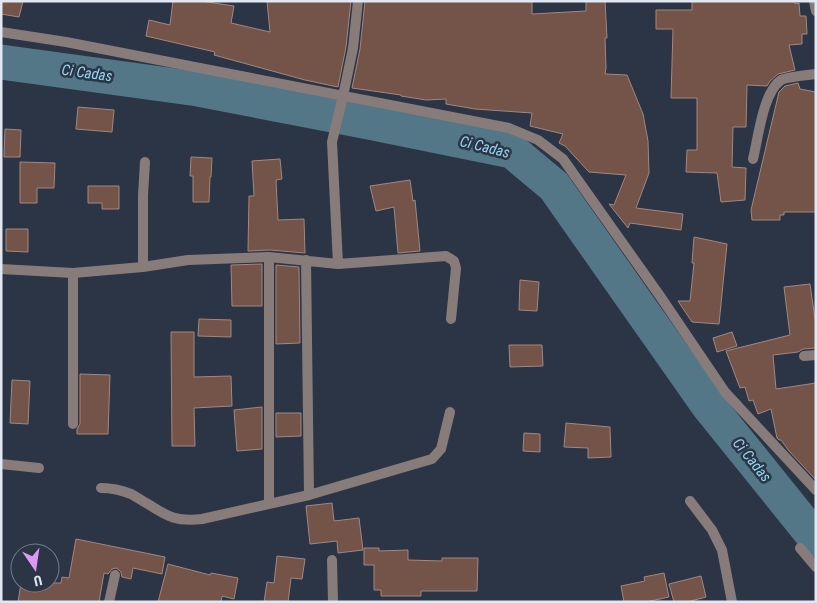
<svg xmlns="http://www.w3.org/2000/svg" width="817" height="603" viewBox="0 0 817 603" font-family="'Roboto Condensed',sans-serif">
<rect width="100%" height="100%" fill="#2b3546"/>
<g fill="none" stroke-linecap="round" stroke-linejoin="round">
<!-- river -->
<path stroke="#537786" stroke-width="35" d="M1,62L198,89L369,122L512,151L554,186L708,405L816,539"/>
</g>
<!-- building -->
<path fill="#745349" stroke="#a18880" d="M1,1H23L19,17L1,14Z
M173,1H201L234,6L231,23L270,32L267,1H351L346,47L338,87L305,80L214,55L215,52L146,36L149,20L170,25Z
M365,1H532V14L586,11V1H605L607,38H605L606,68L605,74L627,75L643,114L648,141L649,173L636,208L683,214L681,230L630,223L628,228L609,204L614,205L626,175L589,172L565,146L559,143L563,134L530,126L532,113L475,109L446,104V99L426,100L401,96V95L352,88L360,49Z
M692,1H795V4L799,3L800,16H806L807,34H802V44L789,45L795,70L778,74L770,81L767,86L747,85L746,127H733L732,167L746,168L745,200L721,202L717,173L686,172L687,150H697V98H671L673,29H656V10H692Z
M798,83L800,89L816,92V212H784V215H780V220H752L751,210L779,92L785,86Z
M78,107L114,110L112,132L76,129Z
M5,129L21,130L20,157H4Z
M191,157L212,158L211,177H210L209,202H193V176H190Z
M280,159L282,179L276,180L278,220L304,219L305,253L270,250L248,251L249,196H254L252,161Z
M20,162L55,163L54,188H37V203H20Z
M410,180L413,201L415,200L420,251L398,253L394,207L376,211L370,186Z
M88,186H119V209H102V203H88Z
M6,229H28V252L6,251Z
M694,237L727,244L719,324L692,322L678,301H690L694,263H692Z
M262,264V306H232L231,265Z
M276,265L299,267L300,343L276,344Z
M520,280L539,282L537,311L519,310Z
M810,284L816,326V348L803,349L798,352L773,355L776,389L816,383V480L789,451L781,440H779L777,438L771,409L758,414L753,400L749,401L745,387L740,388L726,351L790,335L784,287Z
M199,319L231,320V337L198,336Z
M171,332H194V377L231,376L232,406L194,408L195,446H172Z
M732,332L737,346L717,352L713,338Z
M509,345H542L543,366L510,367Z
M80,374L110,375L108,434H77V429L80,424Z
M12,380L30,381L28,424L10,423Z
M262,407V449L237,451L234,410Z
M276,413H301V436L276,437Z
M566,423L610,427L611,457L588,458V448L564,447Z
M524,433L540,434V452L523,451Z
M332,503L334,521L359,518L363,550L338,553L337,541L310,544L306,506Z
M76,539L165,557L162,574L133,568L131,579L122,577L121,572L119,570L116,568L112,569L108,574L104,573L99,602H18L21,583H61L62,577L69,578Z
M364,548H379V551L408,550V560L442,561V558H478L477,591H421V596H381V590H374V565H364Z
M277,556L305,559L302,579L291,578L288,602H264L267,582L274,583Z
M168,564L210,575L211,573L238,578L234,599L222,596L221,602H158Z
M664,573L669,597L646,602H624L621,586L645,581L644,577Z
M701,576L706,597L687,602H674L669,584Z"/>
<g fill="none" stroke-linecap="round" stroke-linejoin="round">
<!-- street -->
<path stroke="#887c7b" stroke-width="10" d="M814,1L816,11
M1,32L66,42L509,128L538,140L563,159L660,296L725,392L816,490
M753,159C758,139 763,92 781,80C787,77 808,75 816,74
M269,257V504
M306,260L309,495L432,459L441,449L450,412
M338,264L332,142L343,96L353,48L358,1
M143,267V195L145,162
M1,269L73,273L143,267L188,260L269,257L338,264L446,256L454,261L456,268L451,319
M804,356L816,355
M73,424V273
M1,464L39,468
M101,488C111,488 121,490 131,494C137,497 142,501 148,504C168,517 177,522 202,519L309,495
M690,501L712,530L722,550L732,602
M800,548L816,567
M332,560L333,602
M109,602L115,575"/>
</g>
<g text-anchor="middle" stroke-width="5" stroke-linejoin="round" paint-order="stroke">
<!-- water labels -->
<g font-size="15" font-style="italic" fill="#93d6f1" stroke="#2b3546">
<text transform="translate(87 73) rotate(8)" y="5">Ci Cadas</text>
<text transform="translate(485 147) rotate(14)" y="5">Ci Cadas</text>
<text transform="translate(752 460) rotate(51)" y="5">Ci Cadas</text>
</g>
</g>
<!-- border -->
<rect width="817" height="603" fill="none" stroke="#e2e8f3" stroke-width="5"/>
<!-- north arrow -->
<g transform="translate(35 568) rotate(167)"><circle r="24" fill="#2b3546" stroke="#747d8b"/>
<path d="M0-4L9 19L0 12L-9 19Z" fill="#dc99f4"/>
<text y="-8" font-size="14" font-weight="bold" text-anchor="middle" fill="#e2e8f3">U</text>
</g>
</svg>
